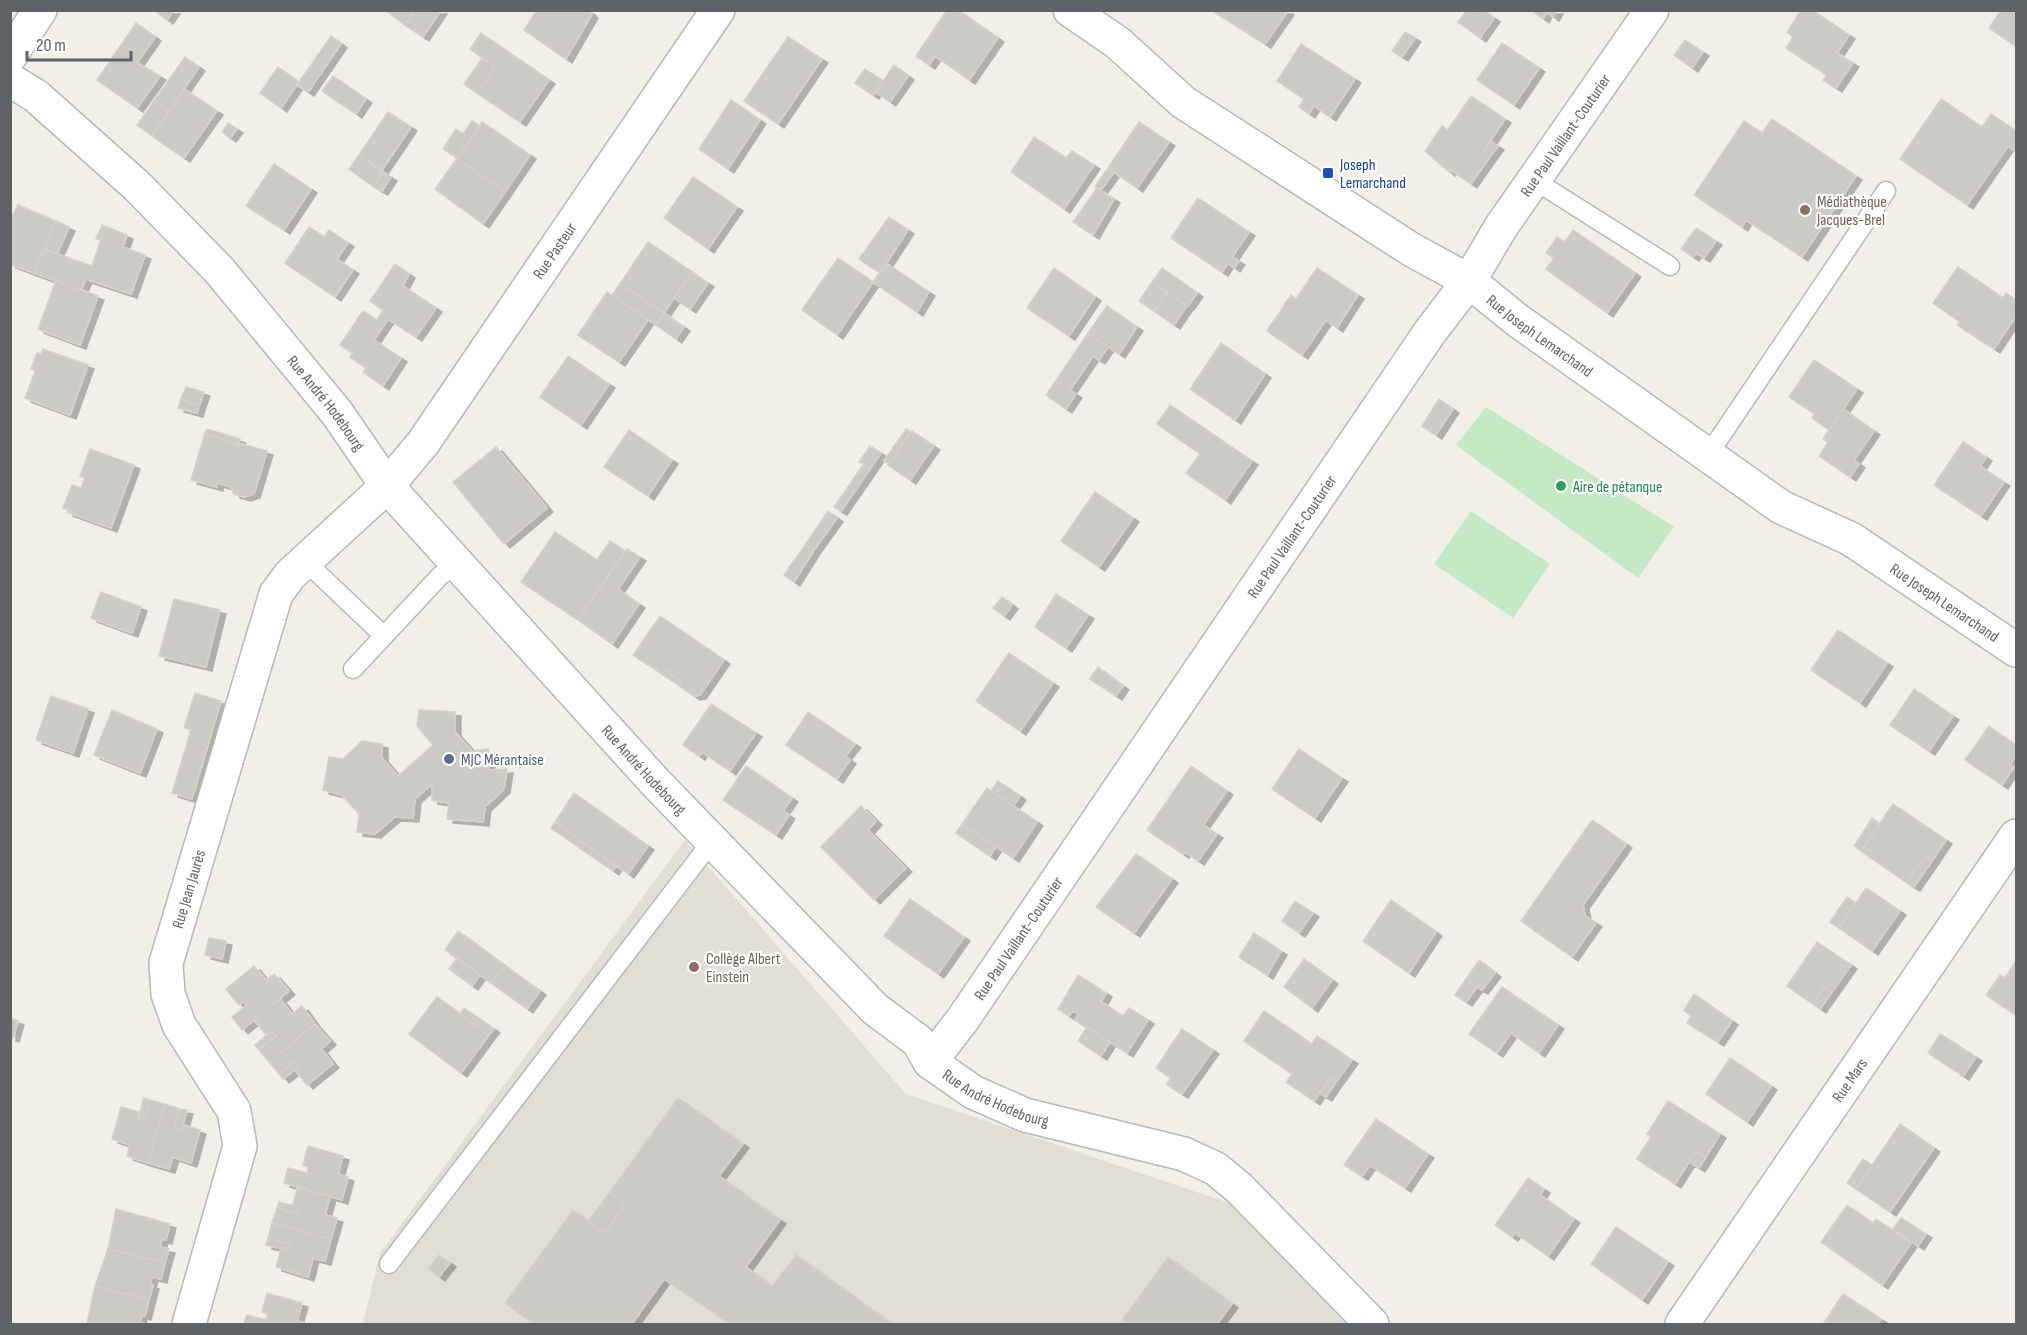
<svg xmlns="http://www.w3.org/2000/svg" width="2027" height="1335" viewBox="0 0 2027 1335" font-family="'Sofia Sans Condensed',sans-serif">
<defs>
<filter id="shadow"><feDropShadow dx="6" dy="4" stdDeviation="0" flood-color="#0004"/></filter>
</defs>
<rect width="100%" height="100%" fill="#f1efe8"/>
<!-- education -->
<path fill="#e1ded6" d="M685,840L906,1094L1229,1203L1350,1324H363L380,1253Z"/>
<!-- green -->
<path fill="#c5e8c5" d="M1486,407L1674,527L1638,578L1456,445Z
M1471,511L1550,564L1513,618L1434,564Z"/>
<!-- building -->
<path fill="#cccac5" stroke="#d6d1c6" stroke-width="1.5" filter="url(#shadow)" d="M154,10H174L167,20Z
M385,10H415L405,25Z
M415,10H441L423,37L405,25Z
M537,10H588L592,14L566,59L524,30Z
M947,10H958L998,38L969,80L935,56L929,65L916,56Z
M1211,10H1287L1288,11L1265,44Z
M1467,10H1483L1494,18L1480,38L1458,22Z
M1531,10H1557L1553,17L1547,12L1543,19Z
M1801,10H1812L1849,35L1837,53L1853,63L1836,88L1823,80L1827,75L1786,48L1793,37L1787,32Z
M2001,10H2016V46L1989,28Z
M136,23L155,37L137,63L160,76L137,108L97,80Z
M1405,32L1415,38L1402,57L1392,51Z
M481,33L549,80L520,122L477,93L495,67L470,49Z
M331,36L341,44L308,92L297,85Z
M788,37L822,59L778,124L744,101Z
M1685,40L1703,52L1692,68L1674,55Z
M1502,43L1539,68L1514,105L1477,80Z
M1301,44L1355,79L1330,117L1314,106L1309,114L1299,107L1304,99L1277,81Z
M185,57L199,67L169,111L154,101Z
M482,58L495,67L477,93L464,84Z
M894,65L908,76L890,102L876,92Z
M278,67L299,82L281,108L260,93Z
M865,69L883,81L873,95L855,83Z
M333,76L366,99L356,114L322,91Z
M184,89L217,111L184,158L152,136Z
M1471,96L1505,119L1482,153L1489,158L1471,184L1451,170L1449,172L1425,151L1442,126L1448,130Z
M1941,99L1982,127L1991,114L2016,131V152L2008,146L1967,205L1900,159Z
M731,100L760,120L728,169L699,149Z
M154,101L169,111L152,136L137,125Z
M388,112L411,127L382,170L359,155Z
M1772,119L1856,176L1802,257L1746,220L1742,227L1694,195L1744,121L1762,133Z
M472,121L480,126L457,158L443,149L456,129L463,134Z
M482,122L530,155L505,192L457,158Z
M1139,122L1169,142L1137,188L1108,168Z
M228,123L237,129L230,138L222,132Z
M1034,137L1066,158L1072,151L1094,165L1064,209L1011,172Z
M1490,141L1498,146L1489,158L1482,153Z
M359,155L383,172L374,187L349,169Z
M457,158L505,192L483,224L435,189Z
M274,164L311,189L284,230L246,206Z
M1108,168L1114,172L1101,190L1095,186Z
M383,172L391,177L382,191L374,187Z
M693,177L737,207L708,249L664,218Z
M1097,188L1114,199L1093,235L1073,222Z
M1198,198L1249,232L1232,257L1239,261L1234,268L1228,263L1222,272L1171,238Z
M18,205L56,221L34,273L10,264V221Z
M889,217L908,230L880,273L859,259Z
M56,221L69,227L57,254L44,249Z
M102,225L127,235L123,247L145,255L131,294L86,279L81,290L34,273L44,249L92,266L101,240L96,239Z
M309,227L324,237L329,230L348,243L337,259L353,270L335,297L285,263Z
M1696,228L1716,241L1704,258L1696,253L1693,257L1681,249Z
M1573,230L1635,273L1607,313L1546,269L1554,258L1546,253L1557,237L1565,242Z
M648,242L692,272L664,313L620,284Z
M838,258L873,282L837,335L802,310Z
M886,263L929,292L917,312L873,282Z
M395,264L409,274L403,286L436,308L416,337L388,319L374,340L401,358L383,386L363,372L366,368L350,357L353,353L340,345L363,311L377,320L383,310L370,301Z
M1958,267L2003,298L2006,293L2016,300V316L1994,349L1957,325L1960,322L1933,303Z
M1054,268L1095,297L1069,336L1027,308Z
M1162,268L1197,293L1188,306L1152,282Z
M1317,268L1358,295L1337,328L1326,320L1302,355L1267,331L1291,295L1296,299Z
M692,272L708,283L690,309L674,298Z
M56,281L98,296L80,345L38,329Z
M1152,282L1167,292L1154,311L1139,301Z
M620,284L664,313L656,325L612,295Z
M607,292L648,320L619,362L578,335Z
M1167,292L1187,306L1174,325L1154,311Z
M1107,306L1137,327L1119,354L1088,333Z
M664,313L684,327L676,339L656,325Z
M1088,333L1108,347L1099,360L1093,356L1070,390L1076,394L1066,409L1046,395Z
M1221,343L1265,374L1235,420L1190,389Z
M43,349L88,365L70,415L25,398L35,371L31,369L37,353L41,354Z
M568,356L609,384L581,425L540,397Z
M1814,360L1857,389L1829,430L1812,418L1815,414L1789,397Z
M186,387L204,392L199,406L181,399Z
M181,399L199,406L197,413L178,408Z
M1439,399L1453,409L1436,435L1422,426Z
M1170,405L1252,461L1225,500L1186,473L1200,454L1157,424Z
M1843,409L1874,431L1854,460L1859,464L1850,477L1819,456L1828,442L1823,439Z
M207,429L240,439L238,445L205,433Z
M906,429L911,432L889,464L884,461Z
M629,430L672,460L648,496L604,467Z
M912,431L934,446L910,480L888,465Z
M205,433L238,445V443L267,451L254,494L245,497L234,494L231,487L217,483V487L191,480Z
M1963,442L1986,457L1980,466L2004,482L1981,516L1934,485Z
M870,446L881,453L870,469L859,462Z
M496,447L547,508L504,544L453,482Z
M90,449L134,465L111,528L67,512L68,510L63,508L72,485L81,488L85,478L80,476Z
M863,465L870,469L841,511L834,507Z
M1095,492L1133,518L1099,567L1061,541Z
M828,511L837,518L814,550L805,545Z
M555,532L597,560L610,541L625,551L578,620L521,582Z
M805,545L814,550L794,582L784,575Z
M627,549L640,557L618,589L639,604L612,644L578,620Z
M101,592L141,607L132,633L91,618Z
M1056,594L1088,615L1066,648L1035,627Z
M1002,597L1012,605L1004,616L993,608Z
M174,599L220,610L206,667L159,656Z
M660,616L724,660L700,695L694,696L681,687L680,680L665,670L662,674L633,655Z
M1838,630L1887,663L1860,703L1811,670Z
M1009,653L1053,683L1020,731L976,701Z
M1098,667L1123,686L1116,696L1090,679Z
M665,670L680,680L681,687L662,674Z
M1914,689L1953,716L1929,751L1890,725Z
M195,693L221,701L192,799L172,793L191,730L184,728Z
M51,696L88,709L73,753L36,740Z
M711,704L756,733L730,771L702,752L699,756L683,745Z
M112,710L157,729L140,773L94,755Z
M419,710L455,712V732L472,751L489,749V770L507,769L504,789L485,807L483,822L447,819L449,803L432,800V784L415,799L413,818L395,817L375,834L357,832L359,814L342,795L323,790L329,757L343,759L362,741L382,744V758L398,776L433,745L417,726Z
M808,712L855,744L845,756L850,760L837,779L786,745Z
M1989,726L2016,746V755L2010,765L2014,767L2002,785L1965,760Z
M1299,749L1342,778L1315,818L1272,789Z
M746,766L792,798L783,811L789,815L776,835L723,800Z
M1191,766L1227,791L1203,825L1217,834L1198,861L1185,852L1183,854L1147,830Z
M998,781L1020,796L1013,806L991,791Z
M987,788L1037,822L1013,858L962,824Z
M574,793L648,846L628,874L555,822Z
M1893,804L1946,840L1932,861L1925,856L1907,883L1861,851Z
M861,806L876,821L868,830L906,868L874,900L821,847Z
M1872,818L1880,824L1861,851L1854,846Z
M1592,820L1626,844L1583,905L1585,916L1596,923L1572,957L1521,921Z
M555,822L616,866L613,871L551,828Z
M962,824L996,847L990,856L956,833Z
M1136,854L1172,879L1134,933L1096,907Z
M1925,856L1932,861L1914,887L1907,883Z
M1866,888L1900,911L1872,951L1839,928Z
M1847,897L1856,903L1839,928L1830,922Z
M910,899L964,937L938,974L884,936Z
M1391,900L1436,932L1409,973L1363,941Z
M1295,901L1313,913L1299,933L1282,921Z
M458,931L504,965L491,983L445,950Z
M1254,933L1281,951L1267,975L1239,957Z
M209,938L226,941L222,959L205,955Z
M1817,942L1851,965L1832,992L1825,987L1813,1004L1787,986Z
M457,958L480,975L472,986L449,969Z
M1304,959L1332,980L1312,1008L1284,987Z
M1479,960L1495,973L1482,990L1477,987L1466,1002L1455,995Z
M2016,961V1015L1986,995L2000,975L2005,978Z
M504,965L540,991L527,1009L491,983Z
M254,966L266,980L274,974L289,991L242,1030L232,1017L247,1005L244,1001L239,1005L226,989Z
M1078,975L1106,993L1101,1002L1123,1016L1129,1008L1148,1020L1127,1053L1075,1020L1079,1014L1072,1011L1069,1016L1058,1009Z
M1502,987L1558,1025L1539,1053L1511,1033L1497,1053L1469,1034Z
M1825,987L1832,992L1820,1009L1813,1004Z
M1694,994L1732,1021L1718,1042L1687,1023L1691,1016L1684,1010Z
M437,997L489,1035L461,1073L409,1034Z
M280,999L292,1014L302,1006L315,1024L269,1062L259,1050L276,1036L271,1031L266,1035L254,1020Z
M464,1008L494,1029L489,1035L460,1013Z
M1264,1011L1312,1044L1317,1036L1352,1060L1336,1082L1330,1078L1314,1101L1286,1082L1292,1074L1244,1041Z
M10,1018L18,1021L13,1038L10,1037Z
M315,1024L330,1041L321,1049L333,1064L307,1085L295,1070L300,1066L295,1061L279,1074L269,1062Z
M1087,1027L1110,1042L1101,1056L1078,1041Z
M1182,1029L1213,1050L1182,1094L1166,1084L1171,1078L1156,1068Z
M271,1031L276,1036L259,1050L255,1045Z
M1940,1034L1976,1057L1963,1076L1928,1053Z
M1730,1058L1771,1086L1747,1122L1706,1094Z
M295,1061L300,1066L283,1079L279,1074Z
M1330,1078L1336,1082L1326,1097L1319,1093Z
M144,1098L150,1100L144,1120L138,1119Z
M678,1098L743,1144L719,1176L780,1220L746,1267L772,1286L796,1255L892,1324H730L664,1279L632,1324H534L505,1303L573,1210L604,1233L625,1204L609,1193Z
M150,1100L165,1104L148,1163L127,1156L130,1145L112,1139L121,1107L139,1112L138,1119L144,1120Z
M1668,1101L1720,1134L1706,1157L1696,1151L1675,1184L1637,1159L1651,1137L1647,1134Z
M165,1104L180,1109L174,1129L181,1131L183,1125L200,1130L191,1163L173,1157L169,1169L148,1163Z
M180,1109L187,1110L181,1131L174,1129Z
M1376,1119L1428,1154L1405,1188L1370,1165L1362,1176L1344,1165Z
M1900,1124L1934,1148L1890,1212L1856,1189Z
M308,1146L343,1156L338,1174L348,1177L342,1200L284,1183L288,1168L307,1173L308,1167L303,1165Z
M1696,1151L1706,1157L1699,1168L1689,1162Z
M1863,1159L1872,1165L1856,1189L1847,1183Z
M1528,1178L1544,1189L1540,1195L1574,1219L1548,1256L1515,1233L1512,1237L1495,1225Z
M298,1187L330,1196L325,1215L337,1218L331,1239L272,1223L277,1208L297,1214L299,1207L293,1205Z
M609,1193L625,1204L604,1233L588,1221Z
M279,1202L299,1207L297,1214L277,1208Z
M1847,1205L1873,1223L1876,1219L1911,1243L1882,1285L1821,1242Z
M116,1209L170,1224L166,1240L162,1239L160,1247L169,1249L165,1263L108,1249Z
M1901,1218L1926,1234L1918,1246L1893,1229Z
M272,1223L331,1239L325,1261L313,1258L308,1277L276,1267L281,1249L287,1250L289,1244L268,1238Z
M1616,1227L1668,1262L1642,1300L1591,1264Z
M268,1238L289,1244L287,1250L266,1245Z
M108,1249L165,1263L161,1279L152,1277L150,1284L153,1285L149,1300L95,1286Z
M439,1255L450,1263L439,1277L428,1268Z
M1168,1257L1232,1304L1217,1324H1129L1122,1320Z
M95,1286L149,1300L145,1316L141,1315L140,1323L146,1324H87Z
M267,1293L302,1303L297,1321L308,1324H244L247,1315L266,1320L268,1314L262,1312Z
M1843,1294L1881,1319L1878,1324H1823Z"/>
<g fill="none" stroke-linecap="round" stroke-linejoin="round">
<defs>
<path id="service" d="M1534,180L1670,266
M1708,455L1886,191
M305,561L384,636
M353,669L440,576L457,563
M389,1264L712,841"/>
<g id="minor">
<path id="s1" d="M1070,10L1118,43L1183,102L1412,250L1469,281L1517,320L1781,507L1851,539L2016,650"/>
<path id="s2" d="M10,80L36,96L137,186L219,270L337,413L387,486L655,782L875,1009L918,1041L930,1062L973,1092L1025,1115L1184,1154L1216,1169L1239,1188L1372,1324"/>
<path id="s3" d="M930,1062L963,1019L1430,332L1469,281L1501,227L1652,10"/>
<path id="s4" d="M189,1324L240,1146L234,1111L179,1025L168,994L166,963L276,594L290,575L387,486L423,443L718,10"/>
<path id="s5" d="M1682,1324L2016,836"/>
</g>
<path id="secondary" d="M10,56L40,10"/>
</defs>
<!-- service casing -->
<use href="#service" stroke="#b5b8bc" stroke-width="21"/>
<!-- minor casing -->
<use href="#minor" stroke="#b5b8bc" stroke-width="36"/>
<!-- secondary casing -->
<use href="#secondary" stroke="#b6babf" stroke-width="36"/>
<!-- service -->
<use href="#service" stroke="#fff" stroke-width="18"/>
<!-- minor -->
<use href="#minor" stroke="#fff" stroke-width="33"/>
<!-- secondary -->
<use href="#secondary" stroke="#fff" stroke-width="33"/>
</g>
<!-- markers -->
<rect fill="#1a4fb4" stroke="#fff" stroke-width="2" x="1322" y="167" width="12" height="12" rx="3"/>
<g fill="#8d6e63" stroke="#fff" stroke-width="2">
<circle cx="1805" cy="210" r="6"/>
<circle cx="694" cy="967" r="6"/>
</g>
<circle fill="#2e9e5b" stroke="#fff" stroke-width="2" cx="1561" cy="486" r="6"/>
<circle fill="#5c6f8a" stroke="#fff" stroke-width="2" cx="449" cy="759" r="6"/>
<g text-anchor="middle" stroke-width="4.5" stroke-linejoin="round" paint-order="stroke">
<!-- street labels -->
<g font-size="16" fill="#5f6368" stroke="#fff">
<text dy="6" stroke="none"><textPath href="#s3" startOffset="1124">Rue Paul Vaillant-Couturier</textPath></text>
<text dy="6" stroke="none"><textPath href="#s4" startOffset="1216">Rue Pasteur</textPath></text>
<text dy="6" stroke="none"><textPath href="#s1" startOffset="573">Rue Joseph Lemarchand</textPath></text>
<text dy="6" stroke="none"><textPath href="#s2" startOffset="454">Rue André Hodebourg</textPath></text>
<text dy="6" stroke="none"><textPath href="#s3" startOffset="638">Rue Paul Vaillant-Couturier</textPath></text>
<text dy="6" stroke="none"><textPath href="#s1" startOffset="1059">Rue Joseph Lemarchand</textPath></text>
<text dy="6" stroke="none"><textPath href="#s2" startOffset="940">Rue André Hodebourg</textPath></text>
<text dy="6" stroke="none"><textPath href="#s4" startOffset="464">Rue Jean Jaurès</textPath></text>
<text dy="6" stroke="none"><textPath href="#s3" startOffset="152">Rue Paul Vaillant-Couturier</textPath></text>
<text dy="6" stroke="none"><textPath href="#s5" startOffset="296">Rue Mars</textPath></text>
<text dy="6" stroke="none"><textPath href="#s2" startOffset="1426">Rue André Hodebourg</textPath></text>
</g>
<!-- transit labels -->
<g font-size="16" fill="#164399" stroke="#fff" text-anchor="start">
<text x="1340" y="170">Joseph<tspan x="1340" dy="18">Lemarchand</tspan></text>
</g>
<!-- education labels -->
<g font-size="16" fill="#785e54" stroke="#fff" text-anchor="start">
<text x="1817" y="207">Médiathèque<tspan x="1817" dy="18">Jacques-Brel</tspan></text>
<text x="706" y="964">Collège Albert<tspan x="706" dy="18">Einstein</tspan></text>
</g>
<!-- leisure labels -->
<g font-size="16" fill="#27864d" stroke="#fff" text-anchor="start">
<text x="1573" y="492">Aire de pétanque</text>
</g>
<!-- service labels -->
<g font-size="16" fill="#4e5e75" stroke="#fff" text-anchor="start">
<text x="461" y="765">MJC Mérantaise</text>
</g>
</g>
<!-- border -->
<rect width="2027" height="1335" fill="none" stroke="#5f6368" stroke-width="24"/>
<!-- scale -->
<path d="M27 51v9h104v-9" fill="none" stroke="#5f6368" stroke-width="3"/>
<text x="36" y="51" font-size="18" fill="#5f6368" stroke="#ffffff" stroke-width="4.5" paint-order="stroke">20 m</text>
</svg>
